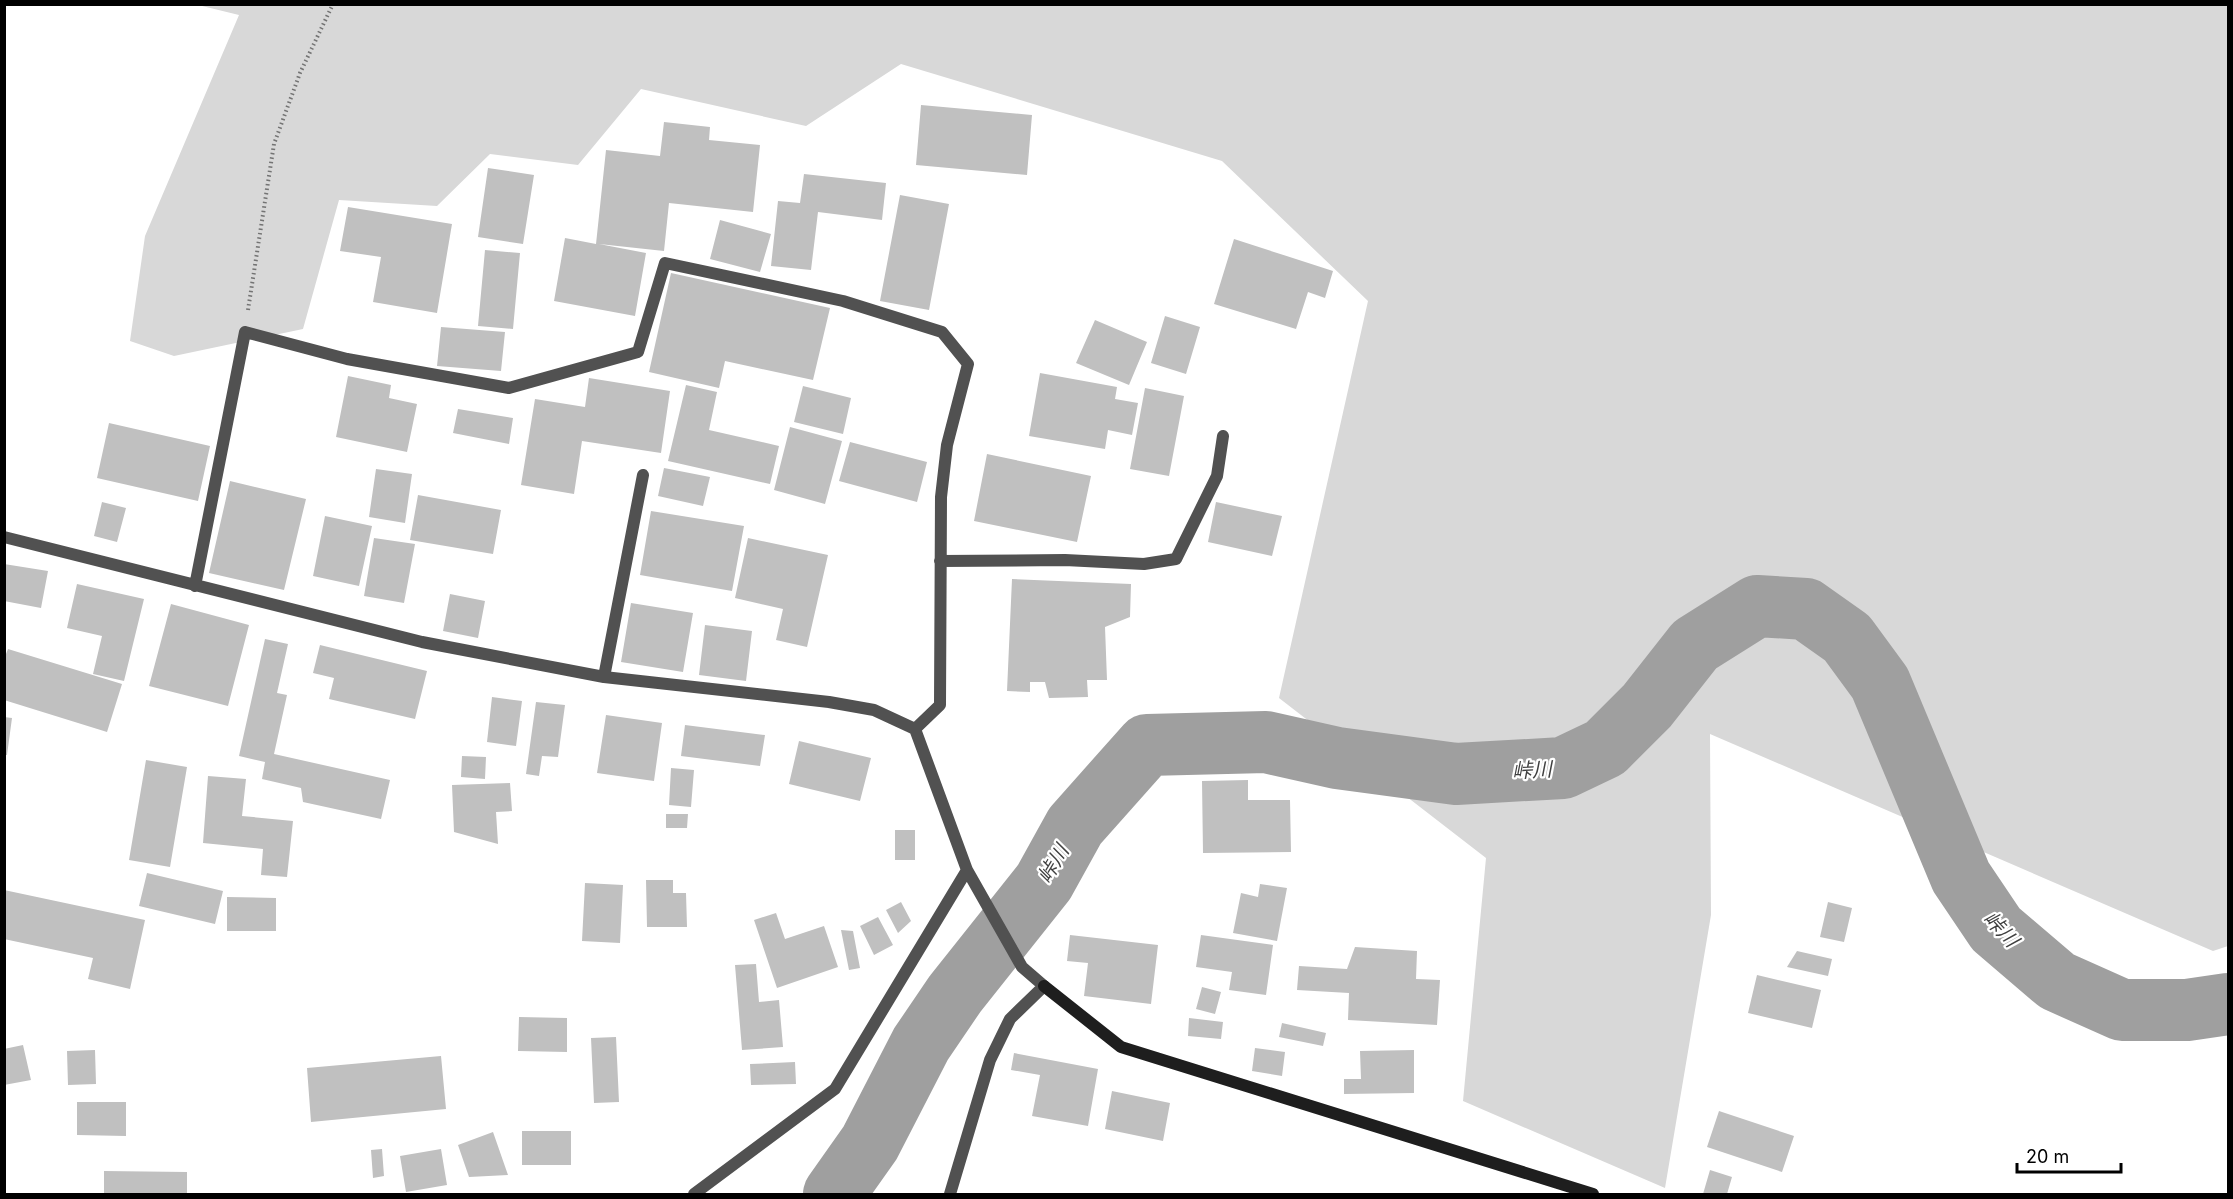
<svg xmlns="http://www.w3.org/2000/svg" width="2233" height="1199" viewBox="0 0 2233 1199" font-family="Inter,'Noto Sans JP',sans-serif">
<rect width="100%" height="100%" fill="#fff"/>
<!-- green -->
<path fill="#d8d8d8" d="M198,5H2228V946L2213,951L1710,734L1711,915L1665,1188L1463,1101L1486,858L1279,698L1368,301L1222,161L901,64L806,126L641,89L578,165L490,154L437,206L339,200L303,329L174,356L130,341L145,236L239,15Z"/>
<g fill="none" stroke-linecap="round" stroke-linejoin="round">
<!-- river -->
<path stroke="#9f9f9f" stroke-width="62" d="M834,1194L870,1143L921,1044L955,994L1044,882L1075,826L1147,745L1266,742L1337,758L1456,774L1563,768L1605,748L1647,706L1695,645L1757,606L1806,609L1847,638L1880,683L1961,877L1996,929L2057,981L2122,1010H2187L2228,1004"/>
</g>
<!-- building -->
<path fill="#c0c0c0" d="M921,105L1032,115L1027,175L916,165Z
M664,122L710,127L709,140L760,145L753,212L669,203L664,251L599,244L646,253L635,316L554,301L565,238L596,244L606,150L660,156Z
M488,168L534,175L523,244L478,237Z
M804,174L886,183L882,220L818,212L811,270L771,266L778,201L800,203Z
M900,195L949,204L929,310L880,301Z
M348,207L452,224L437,313L373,302L381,257L340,251Z
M720,220L771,234L760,272L710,259Z
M1234,239L1333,271L1325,298L1308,292L1296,329L1214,304Z
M485,250L520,253L513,329L478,326Z
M671,273L830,308L813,380L725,361L719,388L649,372Z
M1165,316L1200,327L1186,374L1151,363Z
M1095,320L1147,342L1129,385L1076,363Z
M441,327L505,332L501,371L437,366Z
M1040,373L1117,387L1115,399L1138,403L1132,435L1108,430L1105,449L1029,436Z
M348,376L391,385L389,398L417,404L407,452L336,437Z
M589,378L670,391L661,453L582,441L574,494L521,485L535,399L585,407Z
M686,385L717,392L709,430L779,446L770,484L668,461Z
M803,386L851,398L843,434L794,422Z
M1145,388L1184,396L1169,476L1130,469Z
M458,409L513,418L509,444L453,433Z
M109,423L210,446L198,501L97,478Z
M790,427L842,441L825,504L774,490Z
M850,442L927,462L917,502L839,481Z
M987,454L1091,476L1077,542L974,521Z
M664,468L710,477L703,506L658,496Z
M376,469L412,474L405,523L369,517Z
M230,481L306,499L284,590L209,573Z
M418,495L501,510L493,554L410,540Z
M102,502L126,508L117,542L94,536Z
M1216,502L1282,516L1272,556L1208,542Z
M651,511L744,526L732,591L640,575Z
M325,516L372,526L359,586L313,576Z
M374,538L415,544L404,603L364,596Z
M748,538L828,555L807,647L776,640L783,609L735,598Z
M4,564L48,571L41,608L4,601Z
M1012,579L1131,584L1130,617L1105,627L1107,680H1087L1088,697L1049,698L1045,682H1030V692L1007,691Z
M77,584L144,599L124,681L93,674L102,636L67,628Z
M450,594L485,601L478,638L443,631Z
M631,603L693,613L683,672L621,662Z
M171,604L249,625L228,706L149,686Z
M705,625L752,631L746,681L699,675Z
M265,639L288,644L277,693L287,695L274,754L390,780L381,819L303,802L301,788L262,779L265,762L239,756Z
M320,645L427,671L415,719L329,699L334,678L313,673Z
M8,649L122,684L107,732L4,700V659Z
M492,697L522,701L516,746L487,742Z
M536,702L565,705L558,757L542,756L539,776L526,774Z
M606,715L662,723L654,781L597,773Z
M4,717L12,718L7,755H4Z
M685,725L765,735L760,766L681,756Z
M799,741L871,758L860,801L789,784Z
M462,756L486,757L485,779L461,777Z
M146,760L187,767L170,867L129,860Z
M671,768L694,770L691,807L669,805Z
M208,776L246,779L242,816L293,821L287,877L261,875L263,849L203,843Z
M1248,780V800H1290L1291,852L1203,853L1202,781Z
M510,783L512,811L496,812L498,844L454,832L452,785Z
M666,814H688L687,828H666Z
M895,830H915V860H895Z
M147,873L223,891L215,924L139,906Z
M646,880H673V893H686L687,927H647Z
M585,883L623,885L620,943L582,941Z
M1260,884L1287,888L1277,941L1233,933L1241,893L1258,897Z
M4,890L145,920L130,989L88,979L93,958L4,939Z
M227,897L276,898V931H227Z
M901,902L911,921L898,933L886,910Z
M1828,902L1852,908L1844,942L1820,937Z
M776,913L785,939L824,926L838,967L777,988L754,920Z
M878,917L893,945L874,955L860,926Z
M841,930L853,931L860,968L849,970Z
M1070,935L1158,945L1151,1004L1084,996L1088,963L1067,961Z
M1201,935L1273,945L1266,995L1229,990L1232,972L1196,967Z
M1355,947L1417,951L1416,979L1440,980L1437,1025L1348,1020L1349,993L1297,990L1299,966L1347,969Z
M1797,951L1832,959L1828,976L1787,967Z
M756,964L759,1002L779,1000L783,1047L742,1050L735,965Z
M1757,975L1821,990L1812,1028L1748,1013Z
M1202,987L1221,992L1215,1014L1196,1009Z
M519,1017L567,1018V1052L518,1051Z
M1189,1018L1223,1022L1221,1039L1188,1036Z
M1282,1023L1326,1033L1323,1046L1279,1037Z
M616,1037L619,1102L594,1103L591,1038Z
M23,1045L31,1080L4,1085V1049Z
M1255,1048L1285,1052L1282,1076L1252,1071Z
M95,1050L96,1084L68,1085L67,1051Z
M1414,1050V1093L1344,1094V1079H1361L1360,1051Z
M1014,1053L1098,1069L1088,1126L1032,1116L1040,1075L1011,1070Z
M441,1056L446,1109L311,1122L307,1068Z
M795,1062L796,1084L751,1085L750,1064Z
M1112,1091L1170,1103L1163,1141L1105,1129Z
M77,1102H126V1136L77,1135Z
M1719,1111L1794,1136L1782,1172L1707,1147Z
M522,1131H571V1165H522Z
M493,1132L508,1175L469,1177L458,1145Z
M382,1149L384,1176L373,1178L371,1150Z
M441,1149L447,1185L406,1192L400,1156Z
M1710,1170L1732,1177L1727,1194H1703Z
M104,1171L187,1172V1194H104Z"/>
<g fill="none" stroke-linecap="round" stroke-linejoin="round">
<!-- path -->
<path stroke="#737373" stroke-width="4" stroke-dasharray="1.5 3" stroke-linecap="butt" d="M248,310L274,144L300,73L333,4"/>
<!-- street -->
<path stroke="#515151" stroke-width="12" d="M4,537L422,642L604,677L829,702L874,710L915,729L967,870L1022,967L1044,986L1010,1019L990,1060L950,1194
M940,561L1065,560L1144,564L1176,559L1217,476L1223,436
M195,586L245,332L347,359L509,388L638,352L665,263L843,301L942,332L968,364L947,445L941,497L940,705L915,729
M604,677L643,475
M694,1194L835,1089L967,870"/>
<!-- secondary -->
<path stroke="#1e1e1e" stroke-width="12" d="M1044,986L1121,1047L1593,1194"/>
</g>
<g text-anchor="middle" stroke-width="4.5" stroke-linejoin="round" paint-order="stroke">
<!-- water labels -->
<g font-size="20" font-style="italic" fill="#404040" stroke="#fff">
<text transform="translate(1532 770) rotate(-3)" y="7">峠川</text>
<text transform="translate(1053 864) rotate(-59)" y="7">峠川</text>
<text transform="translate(2001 929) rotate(47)" y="7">峠川</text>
</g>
</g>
<!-- border -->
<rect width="2233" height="1199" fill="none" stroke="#000000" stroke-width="12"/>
<!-- scale -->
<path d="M2017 1163v9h104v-9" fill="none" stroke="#000000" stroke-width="3"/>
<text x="2026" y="1163" font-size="18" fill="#000000" stroke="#ffffff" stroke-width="4.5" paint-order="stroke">20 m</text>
</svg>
